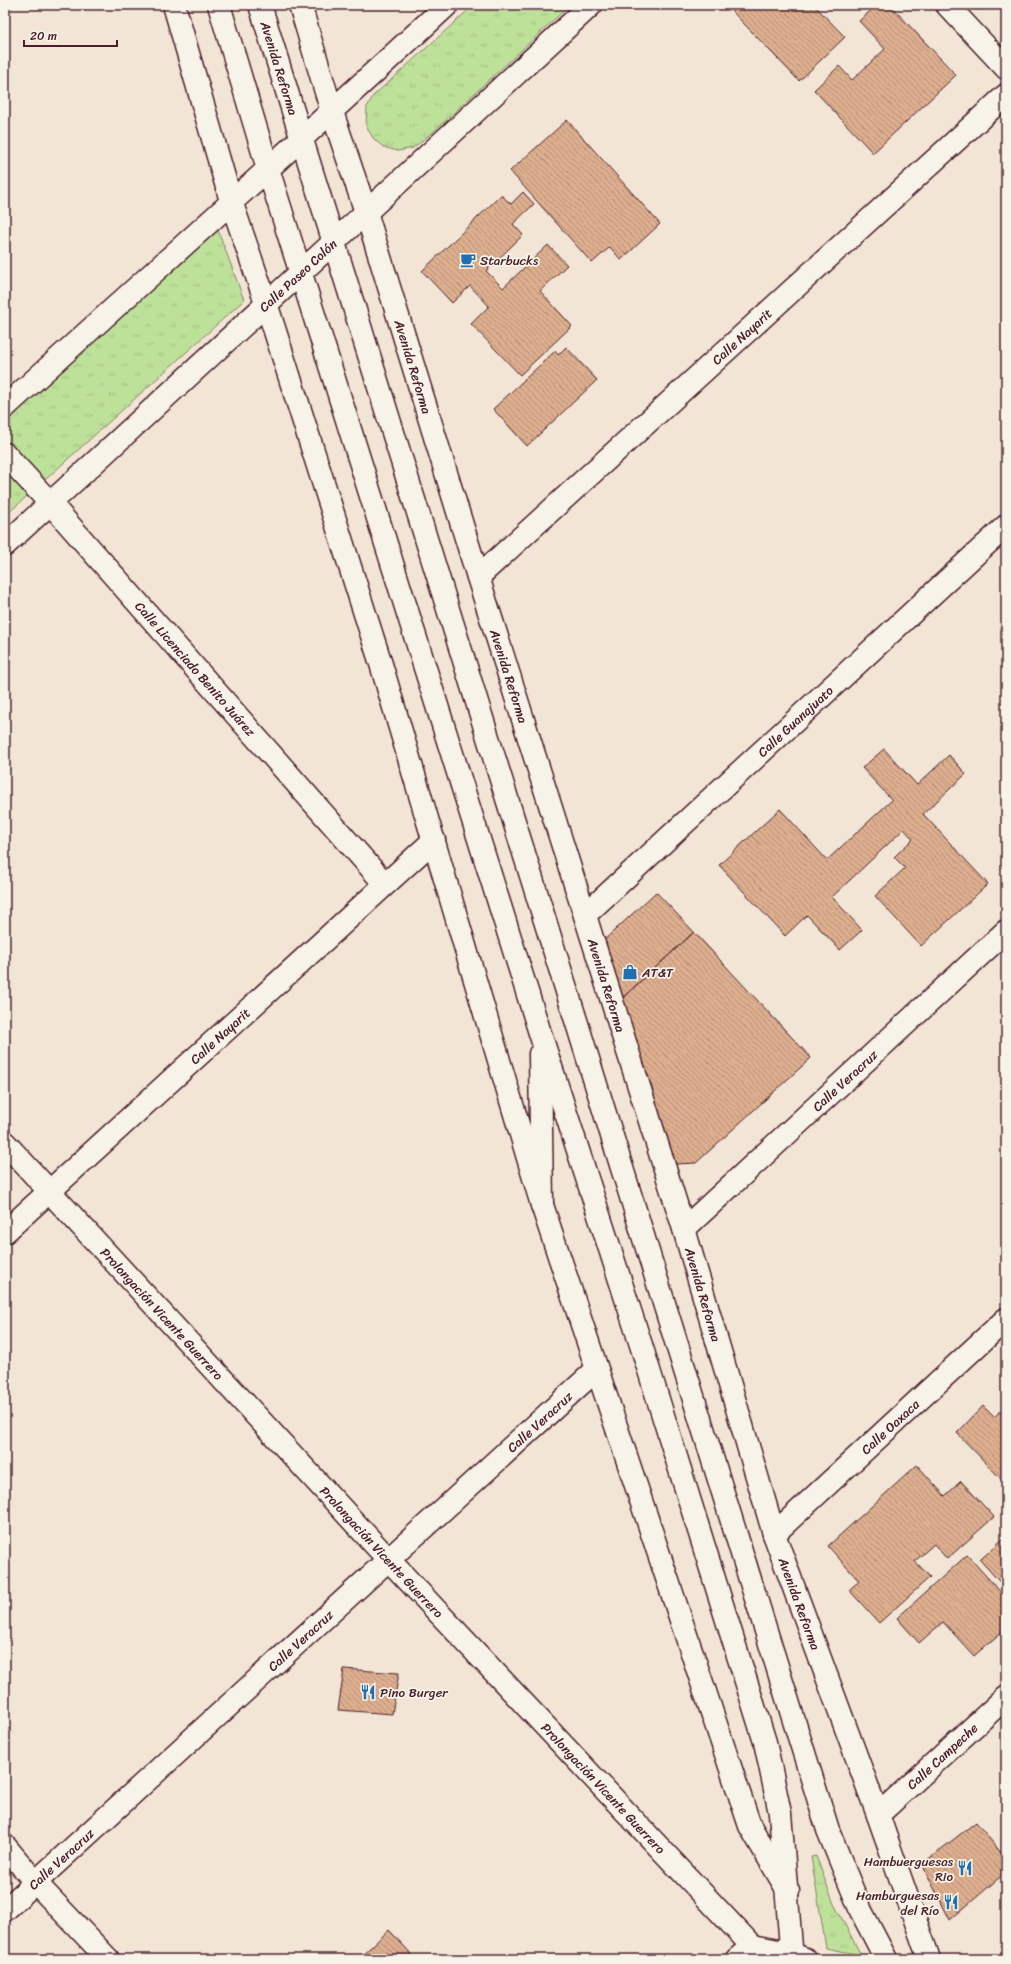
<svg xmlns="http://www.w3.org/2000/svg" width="1011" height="1964" viewBox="0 0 1011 1964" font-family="Sriracha,sans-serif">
<defs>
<pattern id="grass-tufts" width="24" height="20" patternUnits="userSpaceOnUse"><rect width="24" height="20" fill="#bee19a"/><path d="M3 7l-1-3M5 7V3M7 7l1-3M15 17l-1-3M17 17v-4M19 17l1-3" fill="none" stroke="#a5c185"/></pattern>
<pattern id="building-back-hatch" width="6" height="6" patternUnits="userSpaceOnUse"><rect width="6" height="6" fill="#ddaf8f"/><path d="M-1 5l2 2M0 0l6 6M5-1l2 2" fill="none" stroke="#b58e75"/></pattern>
</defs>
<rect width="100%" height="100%" fill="#f2e5d6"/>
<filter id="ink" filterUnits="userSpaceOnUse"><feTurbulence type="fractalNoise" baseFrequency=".025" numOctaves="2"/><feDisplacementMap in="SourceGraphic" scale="8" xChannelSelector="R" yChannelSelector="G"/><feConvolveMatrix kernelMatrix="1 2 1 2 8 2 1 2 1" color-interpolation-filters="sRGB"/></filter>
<g filter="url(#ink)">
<!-- grass -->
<path fill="url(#grass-tufts)" stroke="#848062" d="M474,5H570L432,133L413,148L398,151L383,147L373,138L366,126L367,107L373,96Z
M215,222L244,300L5,516V418Z
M816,1856L834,1904L861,1955L826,1948L811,1857Z"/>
<!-- building -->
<path fill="url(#building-back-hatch)" stroke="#4a1f2b" d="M726,5H814L845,37L799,81Z
M877,5H890L956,75L873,153L814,90L839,66L852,80L885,49L859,21Z
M567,120L660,224L621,260L610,247L592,263L510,171Z
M523,192L534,204L513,224L523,235L486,271L503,288L548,245L567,265L540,291L572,326L520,375L471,324L489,306L470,286L452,303L422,271L501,195L511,204Z
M566,347L597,380L527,446L493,409L555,351L558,355Z
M884,749L917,785L949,755L966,774L923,814L988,884L921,946L875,896L905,868L894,857L913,839L904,829L832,897L862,930L840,950L807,915L785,936L719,865L780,809L827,860L892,800L862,768Z
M656,892L694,932L618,1002L602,942Z
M694,932L811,1058L696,1163L676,1164L618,1002Z
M983,1406L994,1417L1006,1406V1484L957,1433Z
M917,1465L945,1496L961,1481L994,1517L947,1559L934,1544L915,1561L930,1577L879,1623L849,1590L859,1581L828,1546Z
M1006,1536V1589L980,1560Z
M967,1555L1006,1598V1628L974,1656L943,1622L919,1643L897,1618Z
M344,1669L399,1673L392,1714L338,1710Z
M976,1822L1006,1859V1872L950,1920L922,1864Z
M389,1930L416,1959H358Z"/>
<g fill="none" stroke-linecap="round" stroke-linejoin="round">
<defs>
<g id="minor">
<path d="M174,5L231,201L266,303L381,664L542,1205L750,1826L788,1891"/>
<path id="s1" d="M300,5L332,112L366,212L478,577L684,1229L774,1534L878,1815L929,1959"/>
<path d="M947,5L1006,68"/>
<path id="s2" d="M5,454L50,503L385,884"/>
<path id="s3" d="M478,577L1006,95"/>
<path id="s4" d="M585,915L1006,526"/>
<path id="s5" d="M5,1143L388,1559L752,1946"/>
<path id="s6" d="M684,1229L1006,931"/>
<path id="s7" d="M5,1232L434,840"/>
<path id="s8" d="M774,1534L1006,1319"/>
<path id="s9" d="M878,1815L1006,1697"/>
<path d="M5,1846L35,1882L108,1959"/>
<path id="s10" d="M5,1910L596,1370"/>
</g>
<g id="major">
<path d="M219,5L268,169L540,1033L642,1348L765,1742L780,1813L792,1959"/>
<path id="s11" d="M260,5L828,1830L861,1911L886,1959"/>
<path d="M5,407C152,273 301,141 447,5"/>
<path id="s12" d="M5,545L591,5"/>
<path d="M540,1054L542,1205"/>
<path d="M752,1946L792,1954L805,1959"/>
<path d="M737,1959L752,1946"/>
</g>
</defs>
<!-- minor casing -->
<use href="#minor" stroke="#4a1f2b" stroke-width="25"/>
<!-- major casing -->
<use href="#major" stroke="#4a1f2b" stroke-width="25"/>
<!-- minor -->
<use href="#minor" stroke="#f7f3e8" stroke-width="22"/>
<!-- major -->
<use href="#major" stroke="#f7f3e8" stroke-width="22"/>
</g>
</g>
<!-- icons -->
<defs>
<symbol id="cafe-bare" viewBox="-9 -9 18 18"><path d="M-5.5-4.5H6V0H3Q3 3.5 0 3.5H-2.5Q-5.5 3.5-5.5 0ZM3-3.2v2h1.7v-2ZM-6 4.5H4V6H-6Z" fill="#1f6fb2" stroke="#f7f3e8" stroke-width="2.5" paint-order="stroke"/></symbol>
<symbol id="shop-bare" viewBox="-9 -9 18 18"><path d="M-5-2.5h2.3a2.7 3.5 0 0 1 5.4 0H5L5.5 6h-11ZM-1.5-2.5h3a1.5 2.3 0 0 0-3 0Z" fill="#1f6fb2" stroke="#f7f3e8" stroke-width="2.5" paint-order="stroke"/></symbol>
<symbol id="restaurant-bare" viewBox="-9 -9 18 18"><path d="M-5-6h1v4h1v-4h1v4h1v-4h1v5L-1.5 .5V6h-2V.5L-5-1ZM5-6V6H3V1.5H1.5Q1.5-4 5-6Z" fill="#1f6fb2" stroke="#f7f3e8" stroke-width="2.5" paint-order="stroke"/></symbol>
</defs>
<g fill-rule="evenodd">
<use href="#cafe-bare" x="457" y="249" width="22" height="22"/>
<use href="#shop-bare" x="619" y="961" width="22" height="22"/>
<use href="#restaurant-bare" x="357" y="1681" width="22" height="22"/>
<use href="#restaurant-bare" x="954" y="1857" width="22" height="22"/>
<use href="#restaurant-bare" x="940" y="1891" width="22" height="22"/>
</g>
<g text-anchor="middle" stroke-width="3.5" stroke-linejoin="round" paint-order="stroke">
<!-- street labels -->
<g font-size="13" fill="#4a1f2b" stroke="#f7f3e8">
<text dy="5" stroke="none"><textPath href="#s11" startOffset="66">Avenida Reforma</textPath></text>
<text dy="5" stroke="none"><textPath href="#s12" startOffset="398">Calle Paseo Colón</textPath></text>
<text dy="5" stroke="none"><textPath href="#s3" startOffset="357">Calle Nayarit</textPath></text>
<text dy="5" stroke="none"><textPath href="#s1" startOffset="379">Avenida Reforma</textPath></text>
<text dy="5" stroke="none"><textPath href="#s2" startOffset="287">Calle Licenciado Benito Juárez</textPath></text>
<text dy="5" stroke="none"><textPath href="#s1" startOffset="703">Avenida Reforma</textPath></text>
<text dy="5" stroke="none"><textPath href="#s4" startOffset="286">Calle Guanajuato</textPath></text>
<text dy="5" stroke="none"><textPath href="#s1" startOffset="1027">Avenida Reforma</textPath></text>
<text dy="5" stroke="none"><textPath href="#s7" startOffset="291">Calle Nayarit</textPath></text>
<text dy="5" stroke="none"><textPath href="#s6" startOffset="219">Calle Veracruz</textPath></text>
<text dy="5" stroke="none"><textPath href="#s1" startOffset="1351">Avenida Reforma</textPath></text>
<text dy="5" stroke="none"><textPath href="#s5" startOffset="232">Prolongación Vicente Guerrero</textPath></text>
<text dy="5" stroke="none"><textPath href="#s10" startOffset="724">Calle Veracruz</textPath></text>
<text dy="5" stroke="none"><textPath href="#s8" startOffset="158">Calle Oaxaca</textPath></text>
<text dy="5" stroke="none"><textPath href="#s5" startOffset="556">Prolongación Vicente Guerrero</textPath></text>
<text dy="5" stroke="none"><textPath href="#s1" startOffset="1675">Avenida Reforma</textPath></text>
<text dy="5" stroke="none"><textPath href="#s10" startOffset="400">Calle Veracruz</textPath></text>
<text dy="5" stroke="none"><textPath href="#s9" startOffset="87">Calle Campeche</textPath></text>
<text dy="5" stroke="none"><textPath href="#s5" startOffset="880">Prolongación Vicente Guerrero</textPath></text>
<text dy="5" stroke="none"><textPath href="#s10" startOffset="76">Calle Veracruz</textPath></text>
</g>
<!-- poi labels -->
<g font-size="13" fill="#4a1f2b" stroke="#f7f3e8" text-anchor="start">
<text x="480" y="265">Starbucks</text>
<text x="642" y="977">AT&amp;T</text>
<text x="380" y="1697">Pino Burger</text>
<text x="953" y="1866" text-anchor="end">Hambuerguesas<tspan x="953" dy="15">Rio</tspan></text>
<text x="939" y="1900" text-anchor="end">Hamburguesas<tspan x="939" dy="15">del Río</tspan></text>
</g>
</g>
<!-- margin -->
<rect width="1011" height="1964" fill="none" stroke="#f7f3e8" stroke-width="20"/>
<rect x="10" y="10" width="991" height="1944" fill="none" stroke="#4a1f2b" stroke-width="1.5" filter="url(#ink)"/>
<!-- scale -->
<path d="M24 40v6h93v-6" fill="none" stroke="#4a1f2b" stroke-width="2"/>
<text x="30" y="40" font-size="12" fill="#4a1f2b" stroke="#f7f3e8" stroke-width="3" paint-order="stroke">20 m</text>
</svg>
